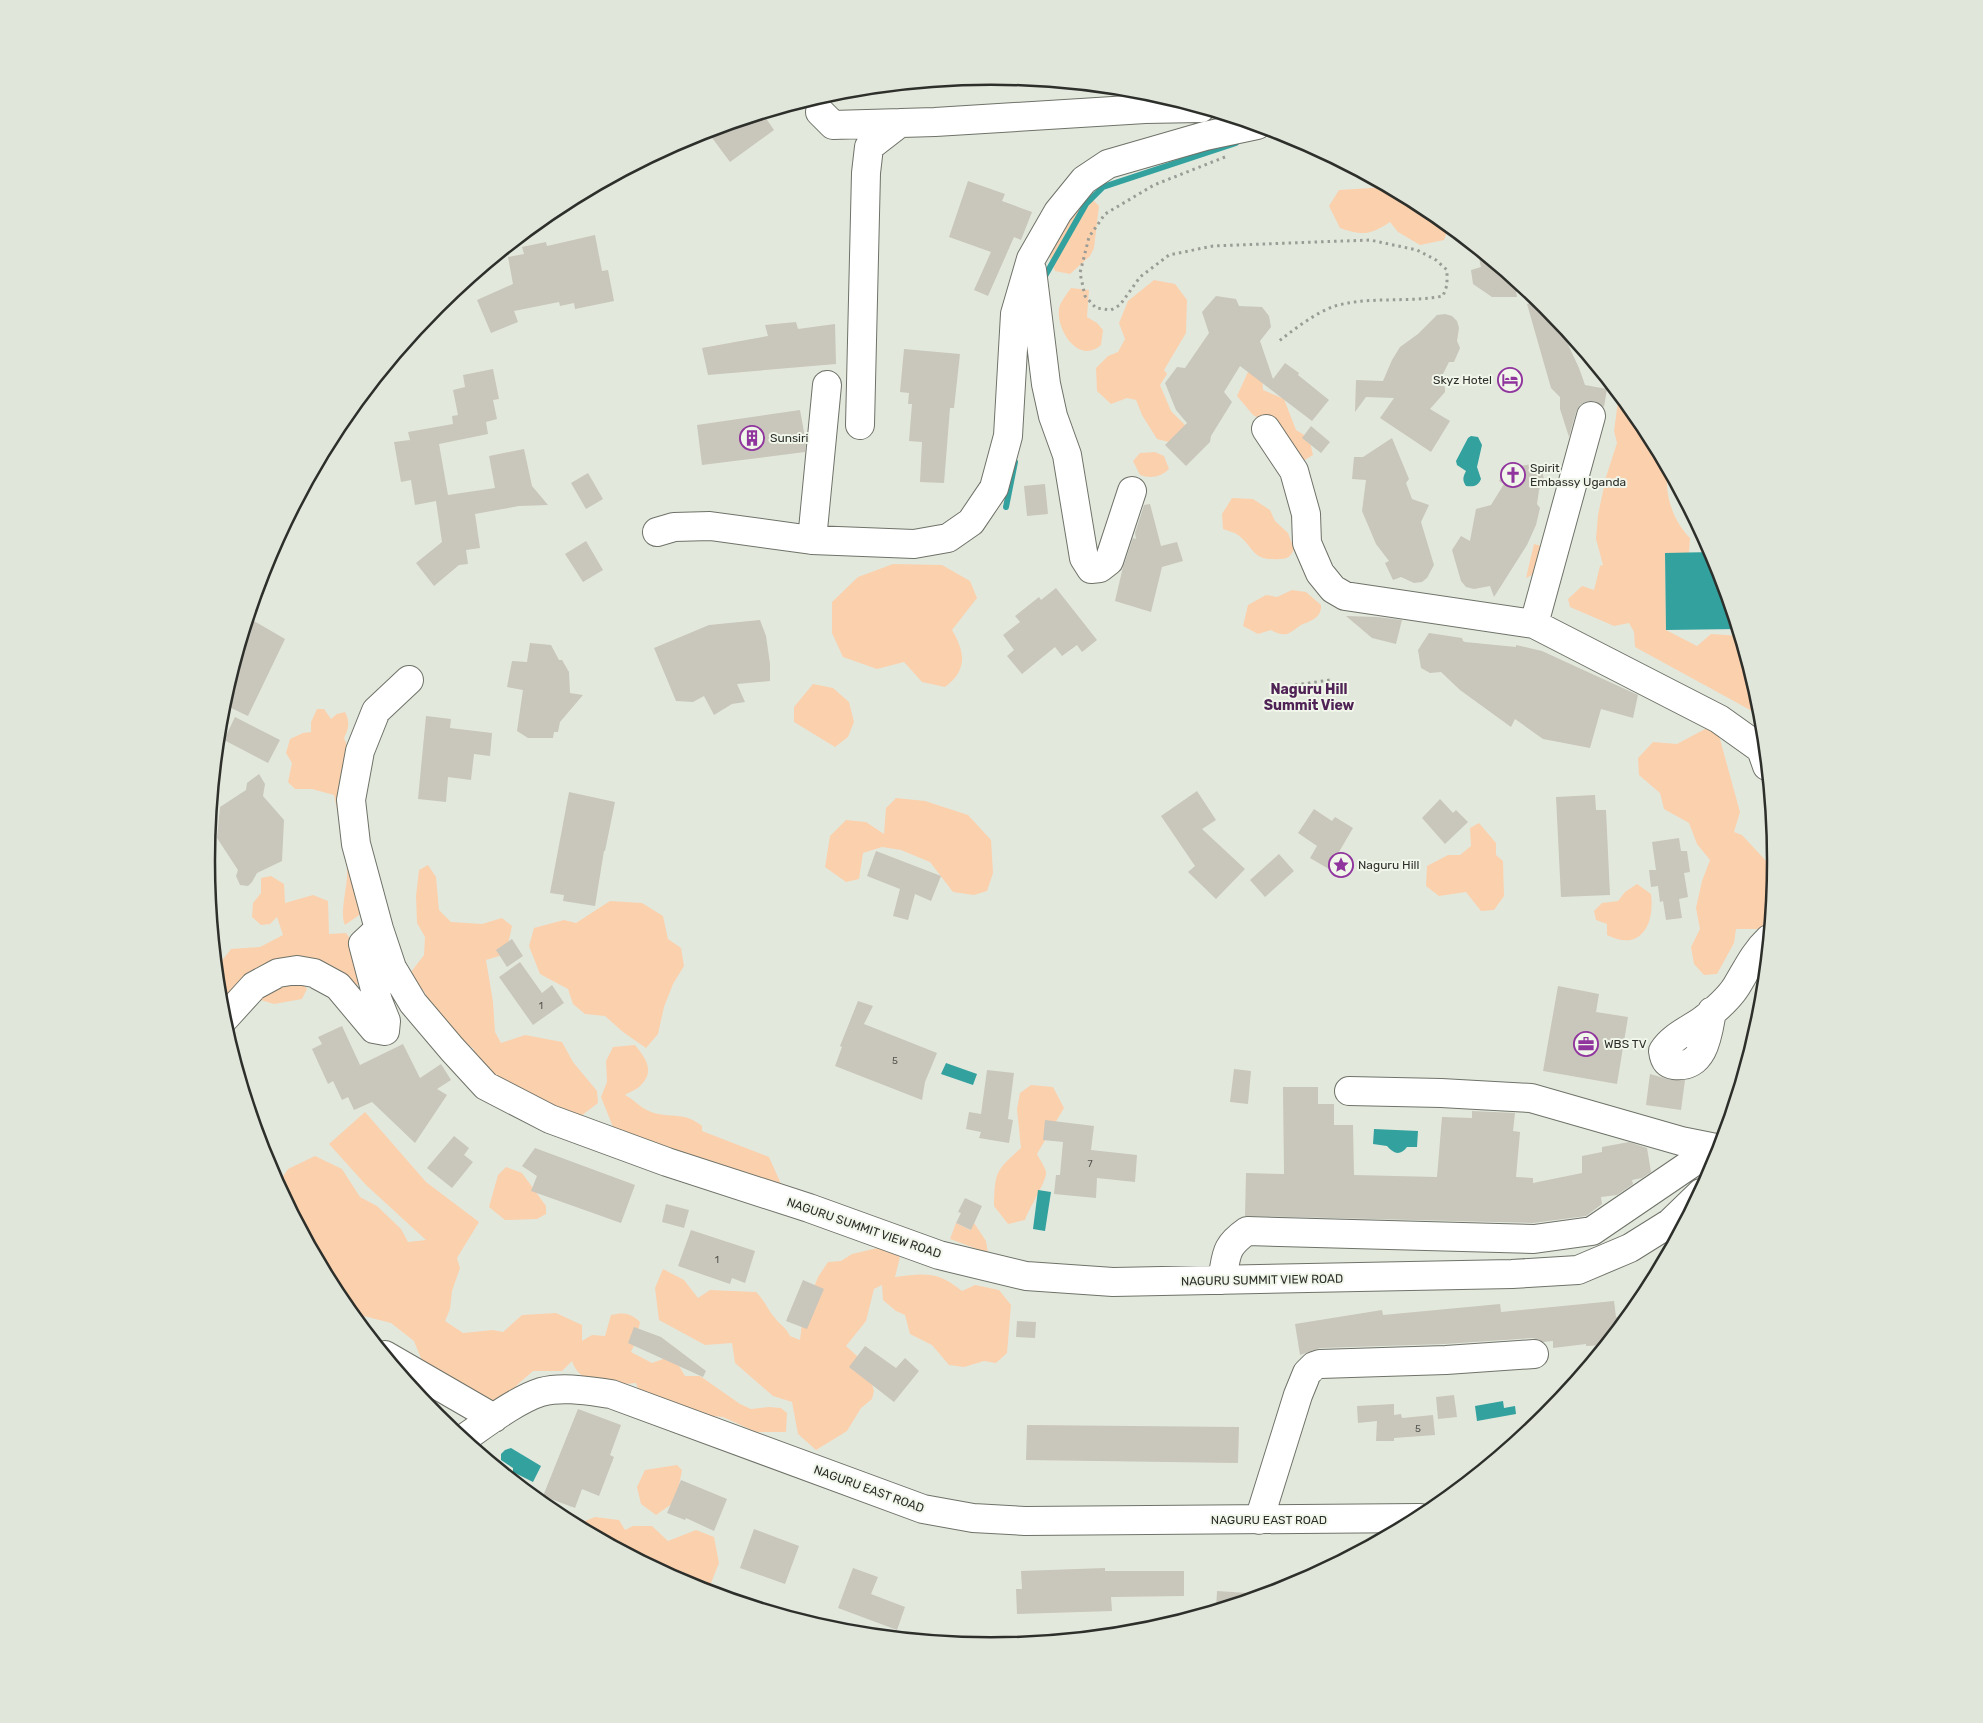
<svg xmlns="http://www.w3.org/2000/svg" width="1983" height="1723" viewBox="0 0 1983 1723" font-family="Rubik,sans-serif">
<rect width="100%" height="100%" fill="#e3e8dd"/>
<!-- green -->
<path fill="#fbd0ad" d="M1387,187L1428,209L1449,226L1444,240L1420,245L1398,232L1390,222C1370,235 1363,236 1340,228L1329,206L1339,190Z
M1091,198L1099,206L1094,248L1090,256L1070,274L1055,271L1047,250L1075,203Z
M1154,280L1175,284L1187,300L1186,333L1164,370L1167,374L1160,385L1171,411L1191,431L1173,443L1157,439L1142,415L1136,400L1127,398L1111,404L1097,391L1096,368L1108,356L1118,352L1125,339L1119,323L1128,301Z
M1071,288L1089,290L1087,317L1097,323L1103,330L1101,345C1079,365 1056,330 1059,309C1060,302 1067,294 1071,288Z
M1258,371L1262,376L1263,390L1284,399L1296,430L1309,438L1313,455L1303,461L1266,422L1253,415L1237,396L1248,372Z
M1619,394C1637,416 1657,440 1666,466C1668,472 1667,480 1667,486C1668,505 1677,525 1690,538L1689,553L1665,554L1666,630L1697,646L1711,634L1740,636L1762,709L1763,717L1635,647L1634,632L1629,623L1614,626L1570,607L1568,599L1582,586L1594,590L1600,566L1603,565L1596,539L1598,515L1606,477L1617,443L1614,431Z
M1155,452L1164,456L1169,469C1161,477 1151,479 1140,475L1133,461L1140,453Z
M1232,498L1253,499L1270,510L1275,521L1288,533L1294,549C1291,556 1288,559 1280,559C1251,561 1256,549 1238,535C1234,532 1228,531 1223,529L1222,514Z
M1534,544L1545,547L1537,576L1532,575L1526,578Z
M893,564L942,565L970,581L977,598L952,630C965,652 968,670 945,687L922,682L904,662L877,669L843,657L832,633V602L858,577Z
M1292,590L1306,592L1321,605C1322,618 1310,621 1301,625C1296,628 1292,632 1287,634C1281,635 1276,633 1271,630L1258,634L1243,626L1248,605L1266,595L1277,597Z
M813,684L833,688L849,702L854,722L848,737L835,747L794,722V707Z
M317,709H324L331,719L337,714L345,712C350,721 349,728 344,738L352,757L365,911L345,925C339,914 348,886 347,871C347,847 339,819 334,795L312,789H295L288,782L292,763L286,753L290,739L303,733L311,732V722Z
M1707,728L1718,732L1740,812L1734,832L1742,835L1767,862L1771,892L1768,920L1761,929H1736L1734,943L1717,974L1704,975L1694,964L1691,947L1700,929L1696,908L1702,881L1710,860L1697,844L1689,823L1664,809L1660,793L1639,775L1638,758L1653,742L1677,744Z
M896,798L925,801L968,815L991,840L993,873L987,891L974,895L953,892L930,862L901,850L882,847L863,853L859,879L846,882L825,867L830,836L846,820L866,822L884,834L886,808Z
M1479,823L1496,843V855L1503,861L1504,896L1494,910L1481,911L1466,892L1439,896L1426,886L1427,866L1448,855H1460L1471,846L1470,828Z
M428,865L436,877L439,910L451,922L482,924L502,918L512,926L506,954L486,960L493,1002L495,1032L501,1043L525,1035L562,1042L573,1062L597,1091L598,1103L581,1116L517,1094L472,1061L474,1049L456,1037L432,1009L424,991L412,981L411,972L424,955L425,937L417,923L416,896L419,870Z
M271,876L284,884L285,903L313,895L328,901L329,934L346,933L375,974L359,985L343,983L325,963L309,961L299,979L307,989L302,999L274,1004L251,997L226,994L219,986L217,967L231,949L260,947L283,935L277,917L270,924L261,925L252,917L253,903L261,893V878Z
M1637,884L1651,894C1655,925 1640,952 1607,935V924L1596,920L1594,911L1602,903L1618,901L1625,892Z
M610,901L642,903L663,916L668,939L681,948L684,966L673,984L664,1007L658,1034L646,1048L623,1032L605,1016L585,1014L573,1004L568,989L540,974L529,946L534,928L564,920L576,923Z
M635,1045C646,1059 656,1071 639,1087C636,1090 629,1092 625,1095C636,1101 641,1109 654,1113C673,1118 685,1112 702,1126V1131L769,1157L785,1193L618,1135L613,1127L601,1097L607,1082L606,1061L613,1047Z
M1031,1085L1053,1087L1064,1108L1037,1154C1040,1160 1045,1167 1046,1172C1047,1181 1029,1208 1025,1220L1008,1224L994,1206C995,1172 995,1171 1021,1148L1017,1109L1020,1093Z
M365,1112L426,1182L479,1222L457,1258L460,1268L452,1291L450,1309L445,1321L463,1333L493,1330L503,1332L522,1315L556,1313L582,1325V1341L592,1335L605,1336L611,1315C623,1312 631,1313 640,1322L636,1341L631,1352L652,1363L669,1357L676,1361L685,1376H700L740,1404L751,1409L769,1407L781,1408L787,1413L786,1432H756L723,1417L691,1414L639,1391L636,1383C614,1385 580,1387 572,1361L562,1371H533L517,1385L508,1395L489,1402L429,1374L420,1356L414,1341L391,1323L352,1313L338,1298L278,1184L288,1169L315,1156L342,1169L360,1197L377,1206L401,1229L408,1242L426,1240L366,1185L329,1144Z
M506,1167L522,1173L546,1206V1214L537,1219L505,1220L489,1207L498,1175Z
M956,1223L970,1230L974,1223L986,1241L988,1253L950,1239Z
M882,1247L900,1257L895,1277C925,1273 938,1271 962,1291L975,1285L999,1290L1011,1305L1007,1353L996,1363L984,1361L964,1367L949,1365L932,1345L910,1334L905,1315L896,1311L883,1300L882,1285L874,1289L866,1321L846,1346L866,1364L874,1391L872,1399L861,1408L847,1431L816,1450L798,1434L792,1402L773,1396L735,1363L732,1343L705,1345L659,1320L655,1288L663,1269L684,1280L698,1298L710,1290L756,1292C766,1302 767,1309 775,1318C780,1325 786,1327 790,1336L800,1340L803,1315L818,1277L828,1262L841,1261L852,1254Z
M677,1465L682,1470L676,1501L656,1515L641,1504L637,1487L645,1470Z
M595,1517L619,1520L625,1530L633,1526H652L668,1541L696,1530L714,1537L719,1563L711,1583L699,1589L694,1588L575,1525Z"/>
<!-- water -->
<path fill="#33a19e" d="M1471,436L1478,437L1482,445L1477,467L1481,479C1478,486 1474,487 1466,486C1462,480 1463,477 1466,471L1457,465L1456,461L1468,438Z
M1712,552L1717,561L1737,629L1666,630L1665,553Z
M946,1063L977,1074L973,1085L941,1074Z
M1374,1129L1418,1131L1417,1147H1407C1400,1156 1394,1154 1387,1146L1373,1144Z
M1038,1190L1051,1192L1045,1231L1033,1229Z
M1503,1401L1504,1408L1515,1406L1516,1414L1477,1421L1475,1406Z
M511,1448L541,1466L533,1482L513,1472V1468L501,1460V1454L505,1450Z"/>
<g fill="none" stroke-linecap="round" stroke-linejoin="round">
<!-- stream -->
<path stroke="#33a19e" stroke-width="6" d="M1045,276L1086,204L1103,187L1236,143
M1006,507L1015,462"/>
</g>
<!-- building -->
<path fill="#c9c6bb" d="M763,114L774,130L730,162L707,131Z
M968,181L1005,194L1002,201L1032,212L1021,240L1014,237L988,296L974,290L991,252L949,237Z
M595,235L602,271L608,270L614,301L575,309L574,303L560,306L559,302L514,311L518,322L491,333L477,300L513,284L508,257L524,254L522,247L546,242L547,246Z
M1477,249L1514,279L1517,297H1492L1473,284L1471,270L1481,267Z
M1216,296L1236,299L1239,306L1262,307L1269,316L1271,327L1260,341L1273,379L1285,363L1299,373L1298,375L1329,400L1312,421L1240,366L1224,392L1232,402L1211,436L1210,442L1186,466L1165,445L1187,423L1176,410L1165,383L1177,367L1185,368L1209,333L1202,312Z
M1541,301L1572,337L1565,338L1579,368L1585,385L1607,389L1604,407L1595,401H1587L1580,405L1576,412L1569,437L1560,409V397L1551,388L1527,304Z
M1445,314L1452,316L1457,321L1459,328L1457,341L1460,348L1454,362H1449L1441,378L1445,388V392L1430,409L1450,421L1431,452L1380,418L1394,398L1366,397L1355,412L1356,380L1383,381L1392,360L1400,347L1418,334L1437,315Z
M796,322L798,329L835,324L836,364L708,375L702,348L768,336L765,325Z
M904,349L960,354L954,408H950L944,483L920,482L922,442L909,441L912,404H908L909,393L900,392Z
M493,369L499,399L493,400L497,419L486,422L488,434L439,444L448,495L495,488L489,456L524,449L532,486L548,505L519,506L475,514L480,548L466,550L468,564L459,565L434,586L416,563L442,542L436,501L415,505L411,480L401,482L394,442L410,440L408,432L453,424L452,416L458,415L453,390L465,387L463,375Z
M800,410L806,443L805,452L702,465L697,425Z
M1311,426L1330,442L1321,453L1302,438Z
M1392,438L1409,479L1406,483L1412,499L1429,505L1421,522L1434,565L1427,578L1422,582L1414,583L1401,577L1393,580L1385,563L1389,561L1376,544L1362,511L1366,480L1352,479L1354,457H1363Z
M1510,463L1516,467L1531,464L1537,466L1542,471L1544,479L1539,490L1537,504L1540,508L1536,525L1527,545L1494,597L1490,586L1474,589L1466,587L1461,581L1452,550L1461,536L1470,541L1476,509L1491,505L1504,484L1499,481Z
M588,473L603,499L586,509L571,483Z
M1045,484L1048,514L1027,516L1024,486Z
M1150,504L1161,546L1177,542L1183,561L1162,567L1151,612L1115,601L1123,567L1133,538L1136,539L1135,533L1144,505Z
M586,541L603,570L583,582L565,554Z
M1056,588L1097,640L1082,652L1077,645L1062,656L1055,647L1022,674L1007,656L1014,650L1003,635L1020,622L1015,616L1039,597L1041,600Z
M1346,616L1377,617L1402,620L1396,644L1372,638Z
M249,618L285,639L248,716L227,706L232,695L226,692Z
M760,620L766,636L770,664V681L737,684L745,702L732,704L714,715L704,696L693,702L676,701L654,648L709,625Z
M1429,633L1462,638L1463,641L1465,642L1516,647V645L1542,651L1638,695L1633,718L1601,709L1590,748L1543,739L1515,719L1511,727L1460,690L1441,672L1430,673L1421,668L1418,650Z
M530,643L551,645L559,660H562L569,672L570,693L583,695L560,722L558,732H554L553,738H528L517,731L523,690L507,687L512,661L527,662Z
M426,716L451,719L450,728L492,733L490,756L474,754L471,780L448,777L446,802L418,799Z
M235,717L280,740L268,763L224,740Z
M259,774L265,784L263,796L284,820L282,861L257,873L252,882L248,886L240,885L236,876L238,870L217,838L220,807L246,790L247,783Z
M1197,791L1216,820L1202,829L1245,869L1216,899L1188,872L1195,866L1161,816Z
M569,792L615,802L605,851H604L595,906L563,901L564,895L550,893Z
M1595,795L1596,810H1606L1610,895L1561,897L1556,797Z
M1440,799L1453,813L1456,810L1468,822L1445,844L1422,818Z
M1314,809L1332,821L1335,817L1353,828L1329,869L1310,858L1317,846L1298,833Z
M1679,838L1681,851H1687L1690,872L1684,873L1688,897L1679,899L1682,918L1666,920L1663,901L1660,902L1658,886L1651,887L1649,870H1656L1652,842Z
M876,851L941,876L931,901L915,894L908,920L893,916L900,889L867,876Z
M1279,854L1294,871L1265,897L1250,880Z
M512,939L523,956L507,967L496,950Z
M520,962L542,993L552,985L564,1003L533,1025L499,977Z
M1558,986L1599,994L1596,1012L1628,1017L1617,1084L1543,1071Z
M858,1001L873,1006L864,1024L937,1053L925,1082L922,1100L835,1066L842,1047L840,1046Z
M342,1026L360,1065L403,1044L420,1078L441,1064L451,1080L437,1089L447,1095L415,1143L372,1102L354,1110L348,1097L342,1100L333,1081L328,1084L312,1049L322,1044L318,1037Z
M1234,1069L1251,1071L1248,1104L1230,1102Z
M987,1070L1014,1073L1008,1119L1013,1120L1009,1143L979,1138L981,1132L966,1129L969,1112L981,1114Z
M1650,1074L1671,1080H1685L1681,1110L1646,1105Z
M1283,1087H1318V1104H1334V1125H1353L1354,1175L1437,1177L1442,1117L1472,1118V1111L1515,1113L1513,1131L1520,1132L1516,1177L1533,1178V1183L1582,1173V1156L1602,1152V1147L1629,1142L1647,1148L1651,1172L1642,1178L1632,1180L1633,1184L1617,1195L1601,1197L1602,1204L1586,1216L1533,1223L1245,1216L1246,1173L1284,1174Z
M1045,1120L1094,1126L1091,1150L1137,1155L1135,1182L1097,1178L1096,1198L1054,1194L1056,1175H1060L1063,1142L1043,1140Z
M454,1136L469,1148L464,1155L473,1162L452,1188L427,1168Z
M535,1148L635,1185L621,1223L531,1191L537,1176L522,1166Z
M965,1198L982,1206L971,1230L956,1223L961,1213L958,1212Z
M666,1204L689,1210L684,1228L662,1222Z
M691,1230L755,1251L745,1283L732,1278L730,1284L678,1266Z
M803,1280L824,1289L807,1329L786,1321Z
M1614,1301L1616,1317H1629L1606,1345L1586,1346V1344L1553,1348V1341L1543,1342L1533,1338L1445,1344L1320,1348L1300,1355L1295,1324L1382,1310L1383,1315L1500,1304L1501,1312Z
M1017,1321L1036,1322L1035,1338L1016,1337Z
M634,1327L661,1337L706,1371L703,1377L628,1343Z
M865,1346L896,1368L905,1358L919,1371L894,1402L849,1367Z
M1454,1395L1457,1417L1438,1419L1436,1397Z
M1394,1404V1415L1401,1414L1402,1418L1433,1415L1435,1435L1394,1438V1441H1376L1377,1421L1358,1423L1357,1406Z
M578,1409L621,1425L610,1455L614,1457L599,1496L582,1489L575,1508L543,1496Z
M1027,1425L1239,1427L1238,1463L1026,1460Z
M681,1480L727,1499L714,1531L686,1518L685,1520L667,1513Z
M754,1529L799,1546L785,1584L740,1568Z
M853,1568L878,1577L871,1594L905,1607L897,1630L838,1608Z
M1105,1568V1571H1184V1596L1111,1597L1112,1611L1017,1614L1016,1589H1022L1021,1571Z
M1217,1591L1263,1594V1596L1216,1610Z"/>
<g fill="none" stroke-linecap="round" stroke-linejoin="round">
<defs>
<path id="minor" d="M820,112L833,125L935,122L1145,109L1201,108
M1032,270L1046,384L1053,416L1067,455L1084,558L1091,569L1100,568L1109,561L1132,491
M860,425L866,173L869,147L900,123
M1266,429L1294,471L1306,514L1307,543L1320,573L1333,589L1345,596L1534,624L1719,719L1761,749L1767,766
M657,532L674,527L710,526L812,540L914,544L948,538L971,522L994,488L1008,436L1015,314L1031,259L1058,212L1084,180L1108,164L1205,136L1257,125
M812,540L827,385
M1534,624L1591,416
M409,680L376,711L360,751L351,800L356,844L379,929L392,968L413,1003L452,1049L486,1086L550,1119L667,1162L809,1208L939,1255L1026,1276L1113,1282L1512,1274L1578,1270L1630,1248L1670,1223L1701,1193
M1712,1011C1708,1033 1705,1069 1674,1065C1666,1064 1664,1059 1663,1051C1673,1036 1689,1030 1703,1020C1713,1012 1729,998 1736,987C1747,969 1754,953 1769,939
M223,1020L254,986L278,973L297,970L314,973L338,986L374,1029L385,1031L386,1021L378,1001L363,944L379,929
M1349,1091L1441,1093L1531,1098L1681,1141L1721,1149
M1222,1280C1227,1255 1224,1247 1247,1231L1534,1239L1592,1231L1714,1148
M385,1355L494,1418
M463,1439C485,1424 516,1400 541,1392C563,1386 589,1391 611,1394L923,1509L973,1518L1025,1521L1420,1518
M1259,1520L1298,1395L1307,1373L1314,1366L1320,1364L1446,1360L1534,1354"/>
</defs>
<!-- minor casing -->
<use href="#minor" stroke="#6e7268" stroke-width="30"/>
<!-- path -->
<path stroke="#999d95" stroke-width="3" stroke-dasharray="2.5 4" stroke-linecap="butt" d="M1225,157L1154,185L1105,214L1089,237L1080,273L1085,296L1096,308L1111,310L1120,305L1140,277L1169,255L1213,246L1370,240L1417,250L1436,260L1447,270V285L1443,296C1408,303 1370,296 1335,306C1315,313 1296,328 1279,341
M1295,685L1330,680"/>
<!-- minor -->
<use href="#minor" stroke="#fff" stroke-width="28"/>
</g>
<!-- icons -->
<defs>
<symbol id="hotel-ring" viewBox="-11 -11 22 22"><circle r="9.5" fill="#f1f6ea" stroke="#90349e" stroke-width="1.5"/><path d="M-6-4.5h1.5V1H6V5H4.5V3h-9V5H-6ZM-4 0a1.8 1.8 0 1 1 3.6 0ZM.5 0V-2.5h3Q6-2.5 6 0Z" fill="#90349e"/></symbol>
<symbol id="building-ring" viewBox="-11 -11 22 22"><circle r="9.5" fill="#f1f6ea" stroke="#90349e" stroke-width="1.5"/><path d="M-4-6H4V6H1V3H-1V6H-4ZM-2.5-4.3h1.7v1.8h-1.7ZM.8-4.3h1.7v1.8H.8ZM-2.5-1h1.7V.8h-1.7ZM.8-1h1.7V.8H.8Z" fill="#90349e"/></symbol>
<symbol id="church-ring" viewBox="-11 -11 22 22"><circle r="9.5" fill="#f1f6ea" stroke="#90349e" stroke-width="1.5"/><path d="M-1.2-6h2.4v3.5h3.3v2.4h-3.3V6h-2.4V-.1h-3.3v-2.4h3.3Z" fill="#90349e"/></symbol>
<symbol id="sight-ring" viewBox="-11 -11 22 22"><circle r="9.5" fill="#f1f6ea" stroke="#90349e" stroke-width="1.5"/><path d="M0-6L1.8-2.2L6-1.7L2.9 1.2L3.7 5.4L0 3.3L-3.7 5.4L-2.9 1.2L-6-1.7L-1.8-2.2Z" fill="#90349e"/></symbol>
<symbol id="office-ring" viewBox="-11 -11 22 22"><circle r="9.5" fill="#f1f6ea" stroke="#90349e" stroke-width="1.5"/><path d="M-6-3h4V-5.5h4V-3h4V5H-6ZM-1-4.5V-3h2v-1.5ZM-6 0V1H6V0Z" fill="#90349e"/></symbol>
</defs>
<g fill-rule="evenodd">
<use href="#hotel-ring" x="1496" y="366" width="28" height="28"/>
<use href="#building-ring" x="738" y="424" width="28" height="28"/>
<use href="#church-ring" x="1499" y="461" width="28" height="28"/>
<use href="#sight-ring" x="1327" y="851" width="28" height="28"/>
<use href="#office-ring" x="1572" y="1030" width="28" height="28"/>
</g>
<g text-anchor="middle" stroke-width="4" stroke-linejoin="round" paint-order="stroke">
<!-- number labels -->
<g font-size="10" fill="#54554f">
<text x="541" y="1009">1</text>
<text x="895" y="1064">5</text>
<text x="1090" y="1167">7</text>
<text x="717" y="1263">1</text>
<text x="1418" y="1432">5</text>
</g>
<!-- poi labels -->
<g font-size="12" fill="#2d2f2b" stroke="#f1f6ea" text-anchor="start">
<text x="1492" y="384" text-anchor="end">Skyz Hotel</text>
<text x="770" y="442">Sunsiri</text>
<text x="1530" y="472">Spirit<tspan x="1530" dy="14">Embassy Uganda</tspan></text>
<text x="1358" y="869">Naguru Hill</text>
<text x="1604" y="1048">WBS TV</text>
</g>
<!-- street labels -->
<g font-size="12" fill="#2d2f2b" stroke="#f1f6ea">
<text transform="translate(864 1228) rotate(19)" y="4">NAGURU SUMMIT VIEW ROAD</text>
<text transform="translate(1262 1280) rotate(-1)" y="4">NAGURU SUMMIT VIEW ROAD</text>
<text transform="translate(869 1489) rotate(20)" y="4">NAGURU EAST ROAD</text>
<text x="1269" y="1524">NAGURU EAST ROAD</text>
</g>
<!-- neighbourhood labels -->
<g font-size="14" font-weight="bold" fill="#502356" stroke="#f1f6ea">
<text x="1309" y="694">Naguru Hill<tspan x="1309" dy="16">Summit View</tspan></text>
</g>
</g>
<!-- crop -->
<path d="M0 0H1983V1723H0ZM215 861a776 776 0 1 1 1552 0a776 776 0 1 1-1552 0Z" fill="#e1e6db" fill-rule="evenodd"/>
<path fill="none" stroke="#2d2f2b" stroke-width="2.5" d="M215 861a776 776 0 1 1 1552 0a776 776 0 1 1-1552 0Z"/>
</svg>
